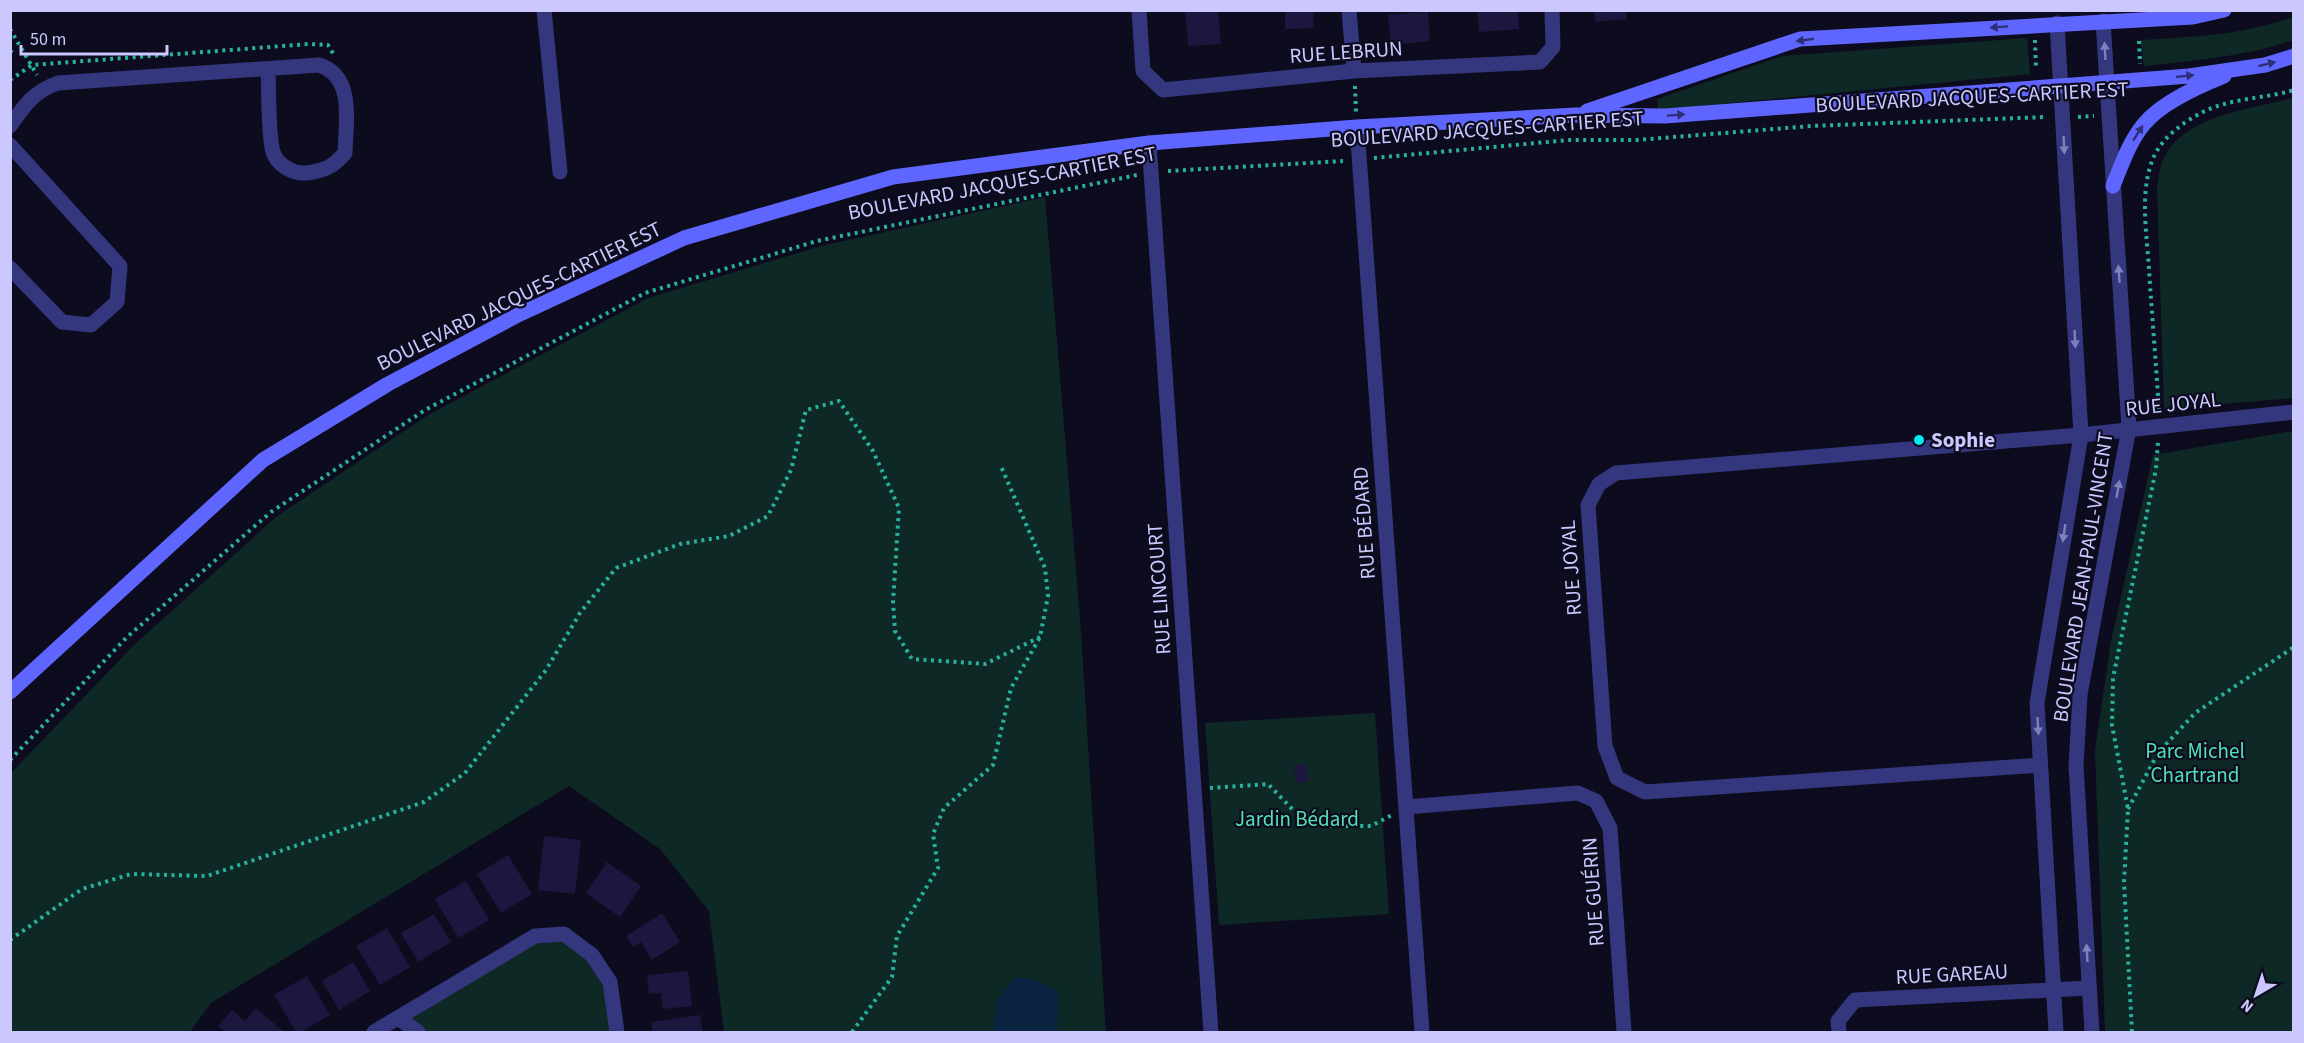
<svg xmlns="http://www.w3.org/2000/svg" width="2304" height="1043" viewBox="0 0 2304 1043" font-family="'Source Sans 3',sans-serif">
<rect width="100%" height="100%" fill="#0d0b1e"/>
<!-- green -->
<path fill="#0e2825" d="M2293,17V40C2245,57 2195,60 2144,66L2140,40C2193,37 2243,35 2293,17Z
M2027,38L2030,74L1658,110L1657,99L1782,56Z
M2293,98V398L2164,409L2157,188C2158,181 2159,172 2161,165C2179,115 2249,110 2293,98Z
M1045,197L1081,631L1106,1032H724L709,911L660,849L569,786L211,1003L190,1032H11L10,774L134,645L276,517L428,415L648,298L821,246Z
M2293,431V1032H2105L2095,750L2111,641L2153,455Z
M1375,713L1389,914L1219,925L1205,723Z
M564,934L610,982L617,1032H418L398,1018L535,936Z"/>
<!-- water -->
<path fill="#0a2442" d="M1015,978L1032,979L1058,991L1057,1032H993L998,999Z"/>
<!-- building -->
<path fill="#1c173f" d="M1185,10H1218L1221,44L1188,46Z
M1285,10H1313L1314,28L1285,29Z
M1477,10H1518L1519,29L1479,32Z
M1594,10H1626L1627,19L1595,22Z
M1428,12L1430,41L1391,45L1388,15Z
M1307,764L1309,781L1296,783L1294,765Z
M544,836L581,840L575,894L538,890Z
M508,855L532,894L501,913L477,874Z
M607,862L641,886L620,917L586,893Z
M466,881L489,920L458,938L435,899Z
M662,913L680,942L652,960L641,942L633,947L626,936Z
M434,914L451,942L418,962L401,933Z
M387,928L410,967L380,985L356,946Z
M353,962L370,991L339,1010L322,981Z
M688,971L692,1006L663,1009L661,993L649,994L647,975Z
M307,976L330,1015L301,1032H296L274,995Z
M256,1008L284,1032H226L218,1026L232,1010L245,1021Z
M700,1015L703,1032H653L651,1022Z"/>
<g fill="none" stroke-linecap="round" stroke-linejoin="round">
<!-- path -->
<path stroke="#29b19f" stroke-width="4" stroke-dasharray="3 4.5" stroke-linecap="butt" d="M10,29L37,75
M2035,40L2036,69
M2139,41L2140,64
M10,51L13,53
M10,80L32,65L309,44L328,45L334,55
M1355,86L1356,112
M2078,117L2094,116
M1374,158L1569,140H1637L1811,126L2046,117
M1168,171L1343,161
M2159,411C2156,363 2152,316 2149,269C2147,236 2140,196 2151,164C2158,141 2180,124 2201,113C2228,98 2264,99 2294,90
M10,760L127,637L271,512L425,410L645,293L817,241L1137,175
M1210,788L1268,784L1293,810L1327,826H1371L1392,815
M2128,809L2158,753L2195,713L2294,647
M10,940L82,889L131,874L207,876L424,802L465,773L546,670L580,613L616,568L680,544L729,536L768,516L791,470L806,410L839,401L873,451L899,508L893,602L895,631L912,659L985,664L1040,637
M852,1032L892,977L897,936L938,868L933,834L944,808L993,765L1011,688L1040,637L1048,596L1045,568L1000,464
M2132,1032L2124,882L2128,809L2112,725L2113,678L2156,469L2158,442"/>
<!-- minor -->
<path stroke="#34377e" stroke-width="15" d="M544,10L560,172
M1139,10L1143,71L1163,90L1354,71L1540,62L1553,47L1552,10
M1349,10L1354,71
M10,126C24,106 34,91 58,83L319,65C355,76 346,123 345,153C333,167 324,171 306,173C293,174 277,165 273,152C268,135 269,90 268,69
M1357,127L1422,1032
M1149,143L1211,1032
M10,145L120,266L117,302L91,325L62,322L10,268
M2040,765L1645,792L1617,778L1605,746L1588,505L1599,484L1616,473L2081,435L2294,412
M1406,807L1578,793L1596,801L1610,828L1624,1032
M398,1018L418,1032
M374,1032L535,936L564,934L592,955L610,982L617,1032
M1839,1032L1838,1021L1855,1000L2089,988"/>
<!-- tertiary -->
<path stroke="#34377e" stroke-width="15" d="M2056,1032L2037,703L2081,435L2057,23
M2092,1032L2076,766L2080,695L2129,428L2103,21"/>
<!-- secondary -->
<path stroke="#5f66ff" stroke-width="15" d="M1587,111L1800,39L2193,17L2224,10
M2113,186C2122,164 2129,142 2144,124C2162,102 2199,86 2224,76
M10,692L263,460L388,384L518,315L684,238L893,177L1149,143L1357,127L1576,115L1665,116L2060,86L2189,76L2265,65L2294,56"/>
</g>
<!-- one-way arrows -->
<defs><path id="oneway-solid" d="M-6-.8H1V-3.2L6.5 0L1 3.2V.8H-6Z" transform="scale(1.5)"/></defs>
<g fill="#2e2f78">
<use href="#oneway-solid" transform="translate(1999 27) rotate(176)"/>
<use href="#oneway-solid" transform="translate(1805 40) rotate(172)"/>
<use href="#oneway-solid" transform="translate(2267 64) rotate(-14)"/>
<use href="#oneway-solid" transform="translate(2185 76) rotate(-6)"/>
<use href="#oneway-solid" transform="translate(1676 115) rotate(-4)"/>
<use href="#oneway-solid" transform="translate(2138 133) rotate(-57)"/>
</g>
<g fill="#7f80be">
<use href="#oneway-solid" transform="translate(2105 51) rotate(-93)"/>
<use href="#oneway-solid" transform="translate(2064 145) rotate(87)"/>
<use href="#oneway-solid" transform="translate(2119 274) rotate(-94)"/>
<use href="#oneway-solid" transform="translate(2075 339) rotate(87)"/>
<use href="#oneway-solid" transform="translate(2118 489) rotate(-80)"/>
<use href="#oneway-solid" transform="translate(2064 533) rotate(99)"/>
<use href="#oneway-solid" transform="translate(2038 726) rotate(87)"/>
<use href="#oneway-solid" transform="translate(2087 953) rotate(-93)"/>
</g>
<!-- markers -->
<circle fill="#00ecf3" stroke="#0d0b1e" stroke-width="2" cx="1919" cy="440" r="6"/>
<g text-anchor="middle" stroke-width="4.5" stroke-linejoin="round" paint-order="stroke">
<!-- street labels -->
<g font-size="21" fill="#cac8ff" stroke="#0d0b1e">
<text transform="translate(1346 52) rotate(-4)" y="7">RUE LEBRUN</text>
<text transform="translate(1972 97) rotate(-3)" y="7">BOULEVARD JACQUES-CARTIER EST</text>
<text transform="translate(1487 129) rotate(-4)" y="7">BOULEVARD JACQUES-CARTIER EST</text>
<text transform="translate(1002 183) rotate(-11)" y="7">BOULEVARD JACQUES-CARTIER EST</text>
<text transform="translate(519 296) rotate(-26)" y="7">BOULEVARD JACQUES-CARTIER EST</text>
<text transform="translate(2173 404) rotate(-6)" y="7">RUE JOYAL</text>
<text transform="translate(1364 523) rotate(-94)" y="7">RUE BÉDARD</text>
<text transform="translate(1571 568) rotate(-94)" y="7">RUE JOYAL</text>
<text transform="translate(2083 577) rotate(-81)" y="7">BOULEVARD JEAN-PAUL-VINCENT</text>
<text transform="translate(1159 589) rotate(-94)" y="7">RUE LINCOURT</text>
<text transform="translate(1593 892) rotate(-94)" y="7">RUE GUÉRIN</text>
<text transform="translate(1952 974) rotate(-3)" y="7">RUE GAREAU</text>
</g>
<!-- poi labels -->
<g font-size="21" font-weight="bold" fill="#cac8ff" stroke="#0d0b1e" text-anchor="start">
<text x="1931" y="447">Sophie</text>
</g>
<!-- park labels -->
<g font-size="21" fill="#51e1b3" stroke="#0d0b1e">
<text x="2195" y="758">Parc Michel<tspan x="2195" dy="24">Chartrand</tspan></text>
<text x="1297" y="826">Jardin Bédard</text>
</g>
</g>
<!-- border -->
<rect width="2304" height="1043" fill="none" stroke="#cac8ff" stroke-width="24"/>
<!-- north arrow -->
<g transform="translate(2256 995) rotate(219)" stroke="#0d0b1e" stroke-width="4.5" paint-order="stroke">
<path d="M0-4.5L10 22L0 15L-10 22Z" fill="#cac8ff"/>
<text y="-9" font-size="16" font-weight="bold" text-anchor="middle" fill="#cac8ff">N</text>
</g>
<!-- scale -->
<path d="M21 45v9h146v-9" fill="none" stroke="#cac8ff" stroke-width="3"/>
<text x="30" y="45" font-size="18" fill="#cac8ff" stroke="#0d0b1e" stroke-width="4.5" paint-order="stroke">50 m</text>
</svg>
